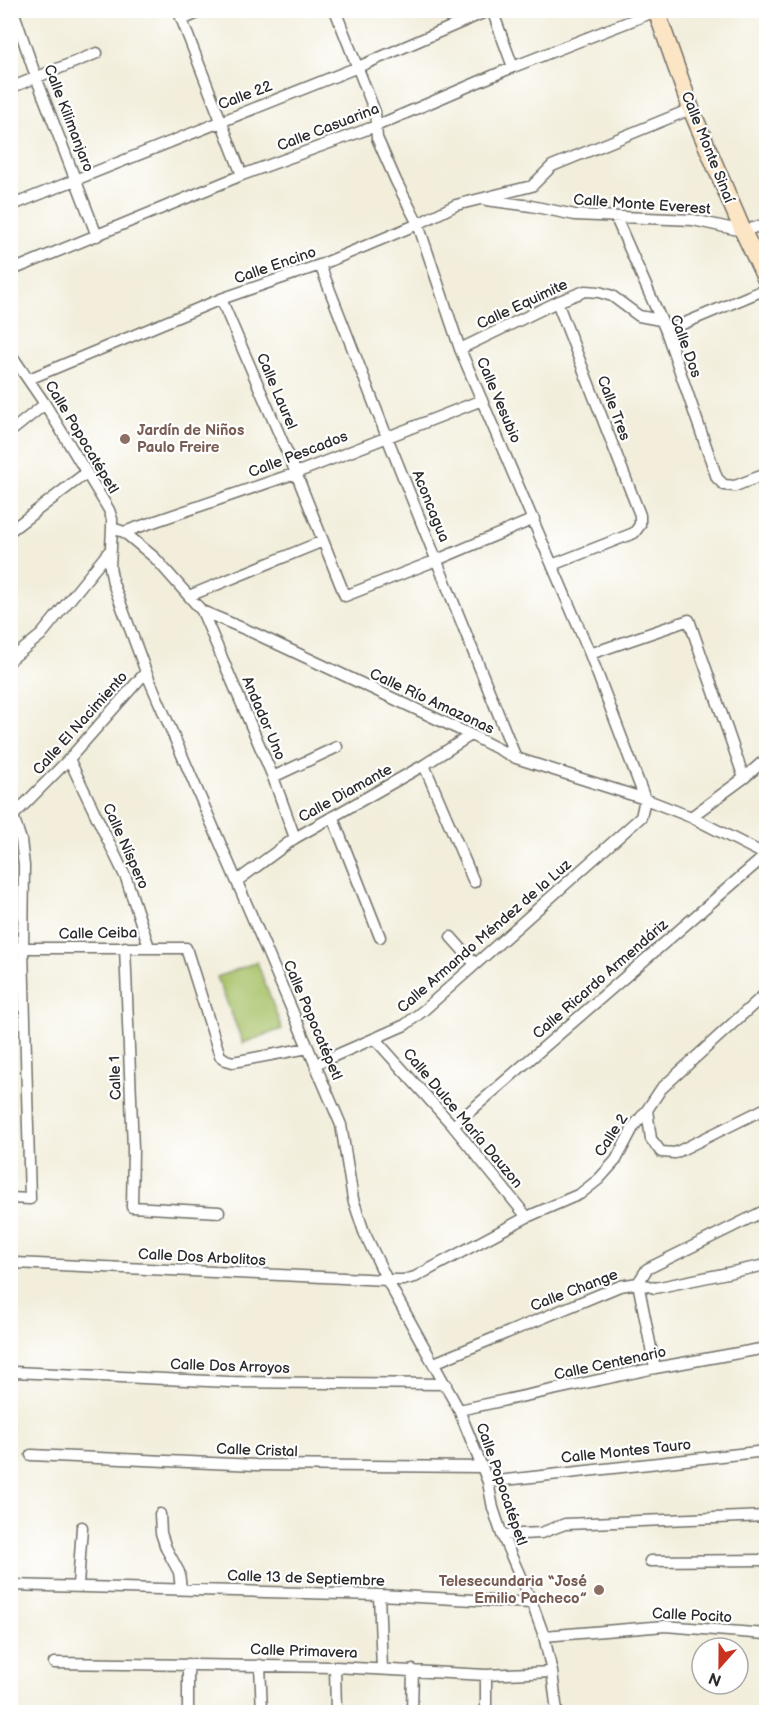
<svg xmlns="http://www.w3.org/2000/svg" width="777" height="1723" viewBox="0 0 777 1723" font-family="'Balsamiq Sans',sans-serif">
<rect width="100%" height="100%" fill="#fff"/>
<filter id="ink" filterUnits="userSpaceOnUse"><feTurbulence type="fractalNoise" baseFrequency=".0167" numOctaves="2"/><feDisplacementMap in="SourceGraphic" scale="12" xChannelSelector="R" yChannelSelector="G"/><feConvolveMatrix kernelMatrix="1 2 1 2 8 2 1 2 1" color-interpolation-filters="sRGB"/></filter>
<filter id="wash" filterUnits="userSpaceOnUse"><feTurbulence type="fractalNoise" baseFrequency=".008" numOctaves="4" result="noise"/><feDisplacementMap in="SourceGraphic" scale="24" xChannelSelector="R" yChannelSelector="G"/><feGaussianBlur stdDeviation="1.35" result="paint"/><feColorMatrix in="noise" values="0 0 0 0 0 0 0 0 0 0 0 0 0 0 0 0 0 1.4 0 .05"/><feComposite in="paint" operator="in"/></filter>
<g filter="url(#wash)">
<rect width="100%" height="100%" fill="#f2eedb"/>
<!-- green -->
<path fill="#a8c269" stroke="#6a764a" stroke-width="1.5" d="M257,962L282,1029L243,1043L217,977Z"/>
</g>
<g filter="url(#ink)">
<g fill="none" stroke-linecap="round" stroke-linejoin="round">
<defs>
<path id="street" d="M13,10L36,77L97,236
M178,10L242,175
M492,10L513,67
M182,20L205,10
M10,88L97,53
M486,200L531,206L575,215L693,220L743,231L766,224
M10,206L358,67L490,10
M616,218L666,331L717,478L724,485L735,486L766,474
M320,265L387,437L516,758
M10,271L242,175L376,126L513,67L656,11
M221,299L296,473L345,596L437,560L534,519
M666,331L766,289
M460,349L557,302L585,291L599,292L612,296L639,316L660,320
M10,353L45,404L109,510L112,519V528L110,567L113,583L146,672L266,949L341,1125L353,1199L364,1232L387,1280L459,1410L488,1482L493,1508L502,1535L532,1603L544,1636L552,1672L557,1712
M29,379L221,299L320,265L418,224L456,205L532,186L552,166L691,109
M10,432L45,404
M112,528L124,532L155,558L202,611L254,633L471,735L516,758L645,799L691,817L766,855
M10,531L86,473
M124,532L296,473L482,400
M552,565L634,533L640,525V515L557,302
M189,596L323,541
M202,611L273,777L295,838
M590,654L689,620L744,778
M10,660L41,635L111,549
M69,759L126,878L149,947
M424,765L474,882
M273,777L337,747
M691,817L744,778L766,759
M333,818L380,937
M10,819L69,759L146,672
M237,881L295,838L424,765L471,735
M451,937L475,964
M125,947L133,1149L132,1207L219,1212
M10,948H186L220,1056L226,1060L233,1062L308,1048
M375,1039L453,1126L527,1217
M316,1064L405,1025L424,1010L641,817L645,799L590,654L460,349L418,224L396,181L377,138L375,112L335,10
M647,1110L651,1139L661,1152L675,1153L766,1108
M453,1126L766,855
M10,1198L30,1199L23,949L24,866L21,840L13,816
M15,1263L387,1280H403L415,1277L527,1217L580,1194L599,1179L616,1160L634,1126L647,1110L661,1089L766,993
M434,1363L620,1286L638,1283L655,1288L766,1265
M655,1368L638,1283L647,1269L766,1210
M14,1372L229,1382L446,1384
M459,1410L655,1368L766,1348
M31,1455L256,1465L482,1467
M488,1482L766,1451
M160,1514L161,1533L166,1548L179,1572L181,1589
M502,1535L541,1533L565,1524L766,1516
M650,1561L766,1560
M10,1585L379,1595L532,1603
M78,1585L82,1527
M379,1595L382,1669
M544,1636L665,1626L766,1634
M54,1663L335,1667L486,1675L552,1672
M188,1664V1712
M260,1665L262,1712
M335,1667L336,1712
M412,1712L413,1670
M486,1712V1675"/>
<path id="secondary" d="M656,10L691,109L743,231L766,280"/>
</defs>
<!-- street casing -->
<use href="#street" stroke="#716f69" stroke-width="13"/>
<!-- secondary casing -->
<use href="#secondary" stroke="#716f69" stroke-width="19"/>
<!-- street -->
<use href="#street" stroke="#fff" stroke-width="10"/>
<!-- secondary -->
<use href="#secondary" stroke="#fce5c4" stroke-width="16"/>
</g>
</g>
<!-- markers -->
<g fill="#8d6e63" stroke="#fff" stroke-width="2">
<circle cx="125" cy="439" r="6"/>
<circle cx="599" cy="1590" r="6"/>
</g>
<g text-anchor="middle" stroke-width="4.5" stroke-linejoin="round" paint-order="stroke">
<!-- street labels -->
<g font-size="15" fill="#2b2b2b" stroke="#fff">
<text transform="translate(245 95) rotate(-21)" y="5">Calle 22</text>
<text transform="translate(69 118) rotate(69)" y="5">Calle Kilimanjaro</text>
<text transform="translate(328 127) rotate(-21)" y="5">Calle Casuarina</text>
<text transform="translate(708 147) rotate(68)" y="5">Calle Monte Sinaí</text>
<text transform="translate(642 204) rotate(4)" y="5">Calle Monte Everest</text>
<text transform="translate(275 265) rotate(-19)" y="5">Calle Encino</text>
<text transform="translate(522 304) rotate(-25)" y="5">Calle Equimite</text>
<text transform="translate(686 346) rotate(70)" y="5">Calle Dos</text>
<text transform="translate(277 391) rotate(67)" y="5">Calle Laurel</text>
<text transform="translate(499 400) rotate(67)" y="5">Calle Vesubio</text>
<text transform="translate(614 408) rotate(69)" y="5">Calle Tres</text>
<text transform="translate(82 437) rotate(59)" y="5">Calle Popocatépetl</text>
<text transform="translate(298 454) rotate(-21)" y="5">Calle Pescados</text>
<text transform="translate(431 506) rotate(68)" y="5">Aconcagua</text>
<text transform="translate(432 701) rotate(25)" y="5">Calle Río Amazonas</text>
<text transform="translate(264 718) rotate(67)" y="5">Andador Uno</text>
<text transform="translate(80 723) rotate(-48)" y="5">Calle El Nacimiento</text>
<text transform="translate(345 793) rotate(-29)" y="5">Calle Diamante</text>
<text transform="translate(126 846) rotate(66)" y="5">Calle Níspero</text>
<text transform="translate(98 933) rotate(-1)" y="5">Calle Ceiba</text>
<text transform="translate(484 936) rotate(-41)" y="5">Calle Armando Méndez de la Luz</text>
<text transform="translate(600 979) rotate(-41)" y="5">Calle Ricardo Armendáriz</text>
<text transform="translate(313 1020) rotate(67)" y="5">Calle Popocatépetl</text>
<text transform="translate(115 1078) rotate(-92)" y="5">Calle 1</text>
<text transform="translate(463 1118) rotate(50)" y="5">Calle Dulce María Dauzon</text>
<text transform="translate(611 1135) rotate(-57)" y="5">Calle 2</text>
<text transform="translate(202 1257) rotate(3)" y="5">Calle Dos Arbolitos</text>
<text transform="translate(574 1290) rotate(-21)" y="5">Calle Change</text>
<text transform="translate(610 1363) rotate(-12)" y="5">Calle Centenario</text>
<text transform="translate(230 1366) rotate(2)" y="5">Calle Dos Arroyos</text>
<text transform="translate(257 1450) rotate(2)" y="5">Calle Cristal</text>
<text transform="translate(626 1451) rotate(-6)" y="5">Calle Montes Tauro</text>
<text transform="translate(502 1484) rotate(71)" y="5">Calle Popocatépetl</text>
<text transform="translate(306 1578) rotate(2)" y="5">Calle 13 de Septiembre</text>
<text transform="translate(692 1615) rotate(3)" y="5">Calle Pocito</text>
<text transform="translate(304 1651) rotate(2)" y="5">Calle Primavera</text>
</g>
<!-- education labels -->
<g font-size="15" font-weight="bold" fill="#785e54" stroke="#fff" text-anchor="start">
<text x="137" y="435">Jardín de Niños<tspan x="137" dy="17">Paulo Freire</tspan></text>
<text x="587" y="1586" text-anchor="end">Telesecundaria “José<tspan x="587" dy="17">Emilio Pacheco”</tspan></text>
</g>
</g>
<!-- margin -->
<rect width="777" height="1723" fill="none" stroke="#fff" stroke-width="36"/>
<!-- north arrow -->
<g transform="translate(720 1666) rotate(201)"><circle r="28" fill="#ffffff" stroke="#aaaaaa" stroke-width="1.5"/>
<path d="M0-4.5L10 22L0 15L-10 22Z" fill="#c8321e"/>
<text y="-9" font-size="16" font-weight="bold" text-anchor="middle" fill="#2b2b2b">N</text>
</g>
</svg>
